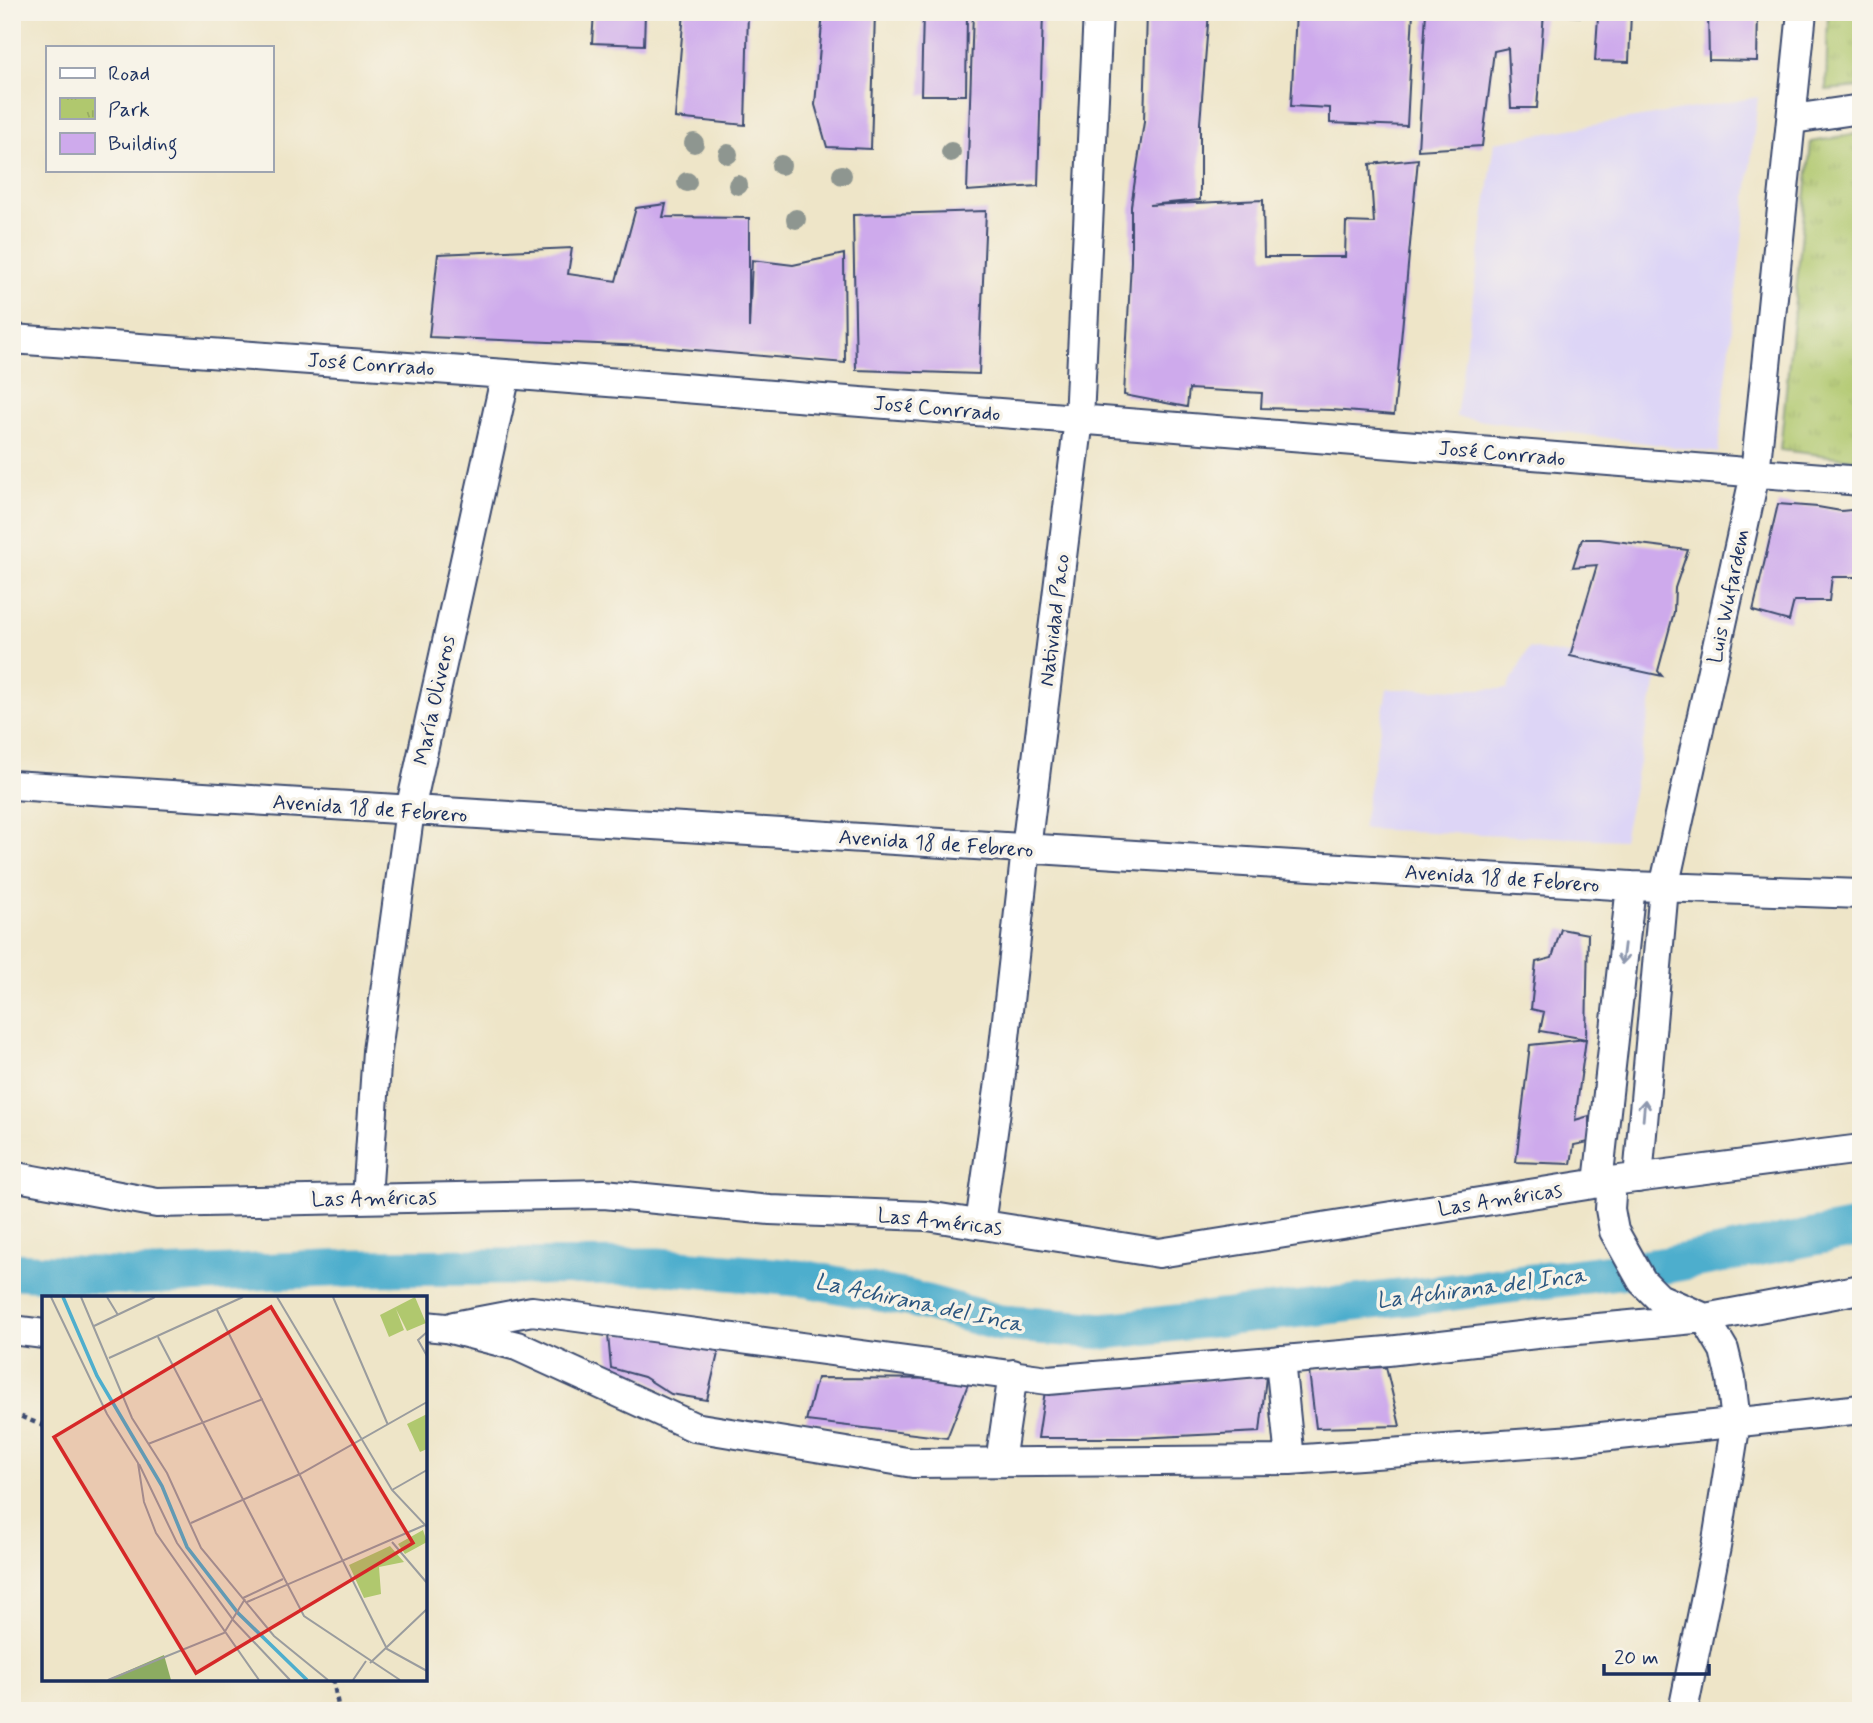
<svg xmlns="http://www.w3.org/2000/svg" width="1873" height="1723" viewBox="0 0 1873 1723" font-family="Mynerve,sans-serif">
<defs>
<pattern id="park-tufts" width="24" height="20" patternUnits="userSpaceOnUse" patternTransform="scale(1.75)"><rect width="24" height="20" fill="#b0c86e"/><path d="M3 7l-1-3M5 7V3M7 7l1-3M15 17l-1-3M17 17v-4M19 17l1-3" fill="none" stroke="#97ac62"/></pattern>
</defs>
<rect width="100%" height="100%" fill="#f7f3e8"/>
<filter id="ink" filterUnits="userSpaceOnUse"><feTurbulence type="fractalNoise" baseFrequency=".0143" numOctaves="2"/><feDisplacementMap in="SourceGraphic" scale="14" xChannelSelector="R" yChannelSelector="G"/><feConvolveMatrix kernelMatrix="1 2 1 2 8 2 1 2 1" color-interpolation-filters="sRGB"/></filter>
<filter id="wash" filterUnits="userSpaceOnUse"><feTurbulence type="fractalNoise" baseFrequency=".00686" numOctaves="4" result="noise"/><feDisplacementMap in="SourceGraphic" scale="28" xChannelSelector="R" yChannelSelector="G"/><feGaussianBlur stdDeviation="1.57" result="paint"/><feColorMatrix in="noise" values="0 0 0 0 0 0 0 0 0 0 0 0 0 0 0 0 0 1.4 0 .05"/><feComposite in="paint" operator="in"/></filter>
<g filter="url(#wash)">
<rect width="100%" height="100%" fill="#eee5c8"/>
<!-- built -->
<path fill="#ddd5f6" d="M1758,97L1718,453L1456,417L1495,142Z
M1529,648L1658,671L1623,840L1362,829L1387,689H1507Z"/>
<!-- park -->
<path fill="url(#park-tufts)" stroke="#667c66" stroke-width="2" d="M1828,12H1861V87L1826,90Z
M1861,133V460L1780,450L1811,142Z"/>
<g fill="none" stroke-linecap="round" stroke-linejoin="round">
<!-- canal -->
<path stroke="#4eaecd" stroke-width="37" d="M12,1271L133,1277L353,1268L658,1266L807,1279L912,1299L1000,1323L1105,1331L1453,1292L1667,1265L1861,1228"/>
</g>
<g id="blocks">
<!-- building -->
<path fill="#ceaaec" d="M594,12H645L644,45L592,43Z
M684,12H748L745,125L675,118Z
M823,12H875L871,149L827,147L815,105Z
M923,12H967L966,95H921Z
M973,12H1043L1038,186L967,191Z
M1147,12H1209L1200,123V200L1149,205L1263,200L1264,257H1345L1346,222L1374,223L1370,164L1418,159L1394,415L1332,410L1261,408L1262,393L1189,389L1187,407L1124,395L1131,261V206L1144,122Z
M1296,12H1413L1407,126L1330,123V108L1291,106Z
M1426,12H1544L1537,108H1511L1508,48L1494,51L1482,146L1418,150Z
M1569,12H1631L1629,62L1595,61L1598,17L1569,16Z
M1708,12H1758L1757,61L1709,60Z
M666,204L663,217L749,218V328L752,260L793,265L844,254L845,363L647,346L429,337L438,254L572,248L568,274L616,281L636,208Z
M986,211L979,374L856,370L853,215Z
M1778,504L1818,507L1841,511L1861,509V577H1832L1829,601H1794L1789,621L1753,611Z
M1582,539H1600L1688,550L1675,588L1674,612L1658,671L1662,676L1570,656L1597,565L1573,567Z
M1561,929L1588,934L1586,1039L1575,1120L1589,1116V1142L1574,1145L1571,1164L1516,1162L1530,1045L1586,1039L1540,1031L1544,1012L1531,1009L1536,962L1552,958Z
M665,1331L720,1345L707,1400L671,1394L644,1377L611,1368L608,1335Z
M1386,1367L1400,1426L1316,1428L1309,1371Z
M1266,1376L1260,1432L1137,1438H1038L1046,1384L1136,1385Z
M817,1378L970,1379L947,1438L806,1421Z"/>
</g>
</g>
<g filter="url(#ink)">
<use href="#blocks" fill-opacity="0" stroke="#3b4a6e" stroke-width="2"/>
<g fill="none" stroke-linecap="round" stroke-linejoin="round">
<defs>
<path id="street" d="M1793,119L1861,109
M12,339L506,374L1861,481
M12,785L1631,886L1861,894
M12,1176L157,1203L604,1194L770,1210L927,1216L1159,1253L1612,1181L1861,1149
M1638,1178L1664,888L1755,474L1802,12
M1612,1181L1610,1209L1614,1231L1642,1281L1659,1298L1705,1318L1724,1350L1731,1379L1736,1422L1716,1547L1683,1711
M1598,1183L1631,886
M367,1198L377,1051L410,810L506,374
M980,1224L1000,1082L1026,849L1079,419L1098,12
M425,1326L446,1328L517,1346L694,1427L913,1463L1290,1460L1573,1440L1861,1409
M454,1326L532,1311L1048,1380L1388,1351L1545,1333L1705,1318L1861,1289
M12,1330L44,1334
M1280,1360L1290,1460
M1000,1462L1013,1374"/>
</defs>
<!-- street casing -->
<use href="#street" stroke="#3b4a6e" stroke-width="32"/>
<!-- path -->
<path stroke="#3b4a6e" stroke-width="4.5" stroke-dasharray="5 5" stroke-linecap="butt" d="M12,1413L44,1426
M333,1679L339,1711"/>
<!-- street -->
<use href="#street" stroke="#fff" stroke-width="28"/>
</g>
<!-- trees -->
<g fill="#8e9690">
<circle cx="694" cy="143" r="10"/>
<circle cx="951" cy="152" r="10"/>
<circle cx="728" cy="154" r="10"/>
<circle cx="781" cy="165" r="10"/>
<circle cx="842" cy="175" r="10"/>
<circle cx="687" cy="182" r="10"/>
<circle cx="738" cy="185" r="10"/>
<circle cx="796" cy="219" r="10"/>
</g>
<!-- one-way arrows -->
<defs><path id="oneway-shaft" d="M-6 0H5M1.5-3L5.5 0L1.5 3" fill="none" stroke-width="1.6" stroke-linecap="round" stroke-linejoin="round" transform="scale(1.75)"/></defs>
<g stroke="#8d97ae">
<use href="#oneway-shaft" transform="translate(1623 954) rotate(97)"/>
<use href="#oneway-shaft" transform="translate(1644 1110) rotate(-85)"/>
</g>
</g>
<g text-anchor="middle" stroke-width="7" stroke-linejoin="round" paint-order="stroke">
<!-- street labels -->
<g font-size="21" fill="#1b2f5e" stroke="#f7f3e8">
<text transform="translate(371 364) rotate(4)" y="7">José Conrrado</text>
<text transform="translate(937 408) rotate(5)" y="7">José Conrrado</text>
<text transform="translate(1502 453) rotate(5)" y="7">José Conrrado</text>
<text transform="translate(1728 596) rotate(-78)" y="7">Luis Wufardem</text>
<text transform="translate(1054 620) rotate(-83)" y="7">Natividad Paco</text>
<text transform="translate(434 700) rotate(-78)" y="7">María Oliveros</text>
<text transform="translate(370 808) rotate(4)" y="7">Avenida 18 de Febrero</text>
<text transform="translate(936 843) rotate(4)" y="7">Avenida 18 de Febrero</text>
<text transform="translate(1502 878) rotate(4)" y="7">Avenida 18 de Febrero</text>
<text transform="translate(374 1198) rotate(-1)" y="7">Las Américas</text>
<text transform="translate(1500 1199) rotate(-9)" y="7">Las Américas</text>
<text transform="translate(940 1221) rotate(6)" y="7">Las Américas</text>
</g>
<!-- water labels -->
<g font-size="23" font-style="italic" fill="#2a557f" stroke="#f7f3e8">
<text transform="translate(1481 1287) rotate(-7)" y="8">La Achirana del Inca</text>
<text transform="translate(919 1302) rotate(12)" y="8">La Achirana del Inca</text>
</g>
</g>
<!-- overview -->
<g transform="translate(42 1296)">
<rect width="385" height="385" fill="#eee5c8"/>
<path d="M373,1L384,27L365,35L354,13L362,34L347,41L338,19Z" fill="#b0c86e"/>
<path d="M122,359L129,384H65Z" fill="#8cac61"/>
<path d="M385,118V153L378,156L365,128ZM381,234L385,246L363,258L356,248ZM348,250L362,266L337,271L339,298L322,302L307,269Z" fill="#b0c86e"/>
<path fill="none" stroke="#4eaecd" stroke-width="3.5" d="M21,1L55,80L120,190L145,251L196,317L265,384"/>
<path fill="none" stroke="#9a9c9e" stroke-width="2" d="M9,1L65,118L96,167L102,206L114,237L217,384M39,1L90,122L125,177L159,252L232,340L286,384M65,1L76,19M235,1L350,194L385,231M291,1L346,129M175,14L345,353L385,375M52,30L113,1M385,36L376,44L385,60M116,41L262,320L358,384M67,62L201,1M106,148L221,103M97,168L135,247L192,325L248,384M350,194L385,174M149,227L258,178L385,106M350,246L385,287M201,302L241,283M205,306L383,229M328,367L385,313M66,384L182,337L203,303M311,384L324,365"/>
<path fill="#d62828" fill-opacity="0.15" stroke="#d62828" stroke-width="3.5" d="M229,11L371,247L154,377L12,141Z"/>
<rect width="385" height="385" fill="none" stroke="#1b2f5e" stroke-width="3.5"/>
</g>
<!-- margin -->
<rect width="1873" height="1723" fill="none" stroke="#f7f3e8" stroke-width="42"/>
<!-- legend -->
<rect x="46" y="46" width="228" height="126" fill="#f7f3e8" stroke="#9fa5b1" stroke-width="2"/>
<rect x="60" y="68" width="35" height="10" fill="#ffffff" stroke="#9fa5b1" stroke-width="2"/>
<text x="108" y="80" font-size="21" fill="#1b2f5e">Road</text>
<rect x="60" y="98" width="35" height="21" fill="url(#park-tufts)" stroke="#9fa5b1" stroke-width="2"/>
<text x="108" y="116" font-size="21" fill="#1b2f5e">Park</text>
<rect x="60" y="133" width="35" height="21" fill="#ceaaec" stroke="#9fa5b1" stroke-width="2"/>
<text x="108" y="150" font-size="21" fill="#1b2f5e">Building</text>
<!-- scale -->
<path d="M1604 1664v10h105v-10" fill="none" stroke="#1b2f5e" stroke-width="3.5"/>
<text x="1614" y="1664" font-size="21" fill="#1b2f5e" stroke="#f7f3e8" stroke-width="5" paint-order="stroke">20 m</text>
</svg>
